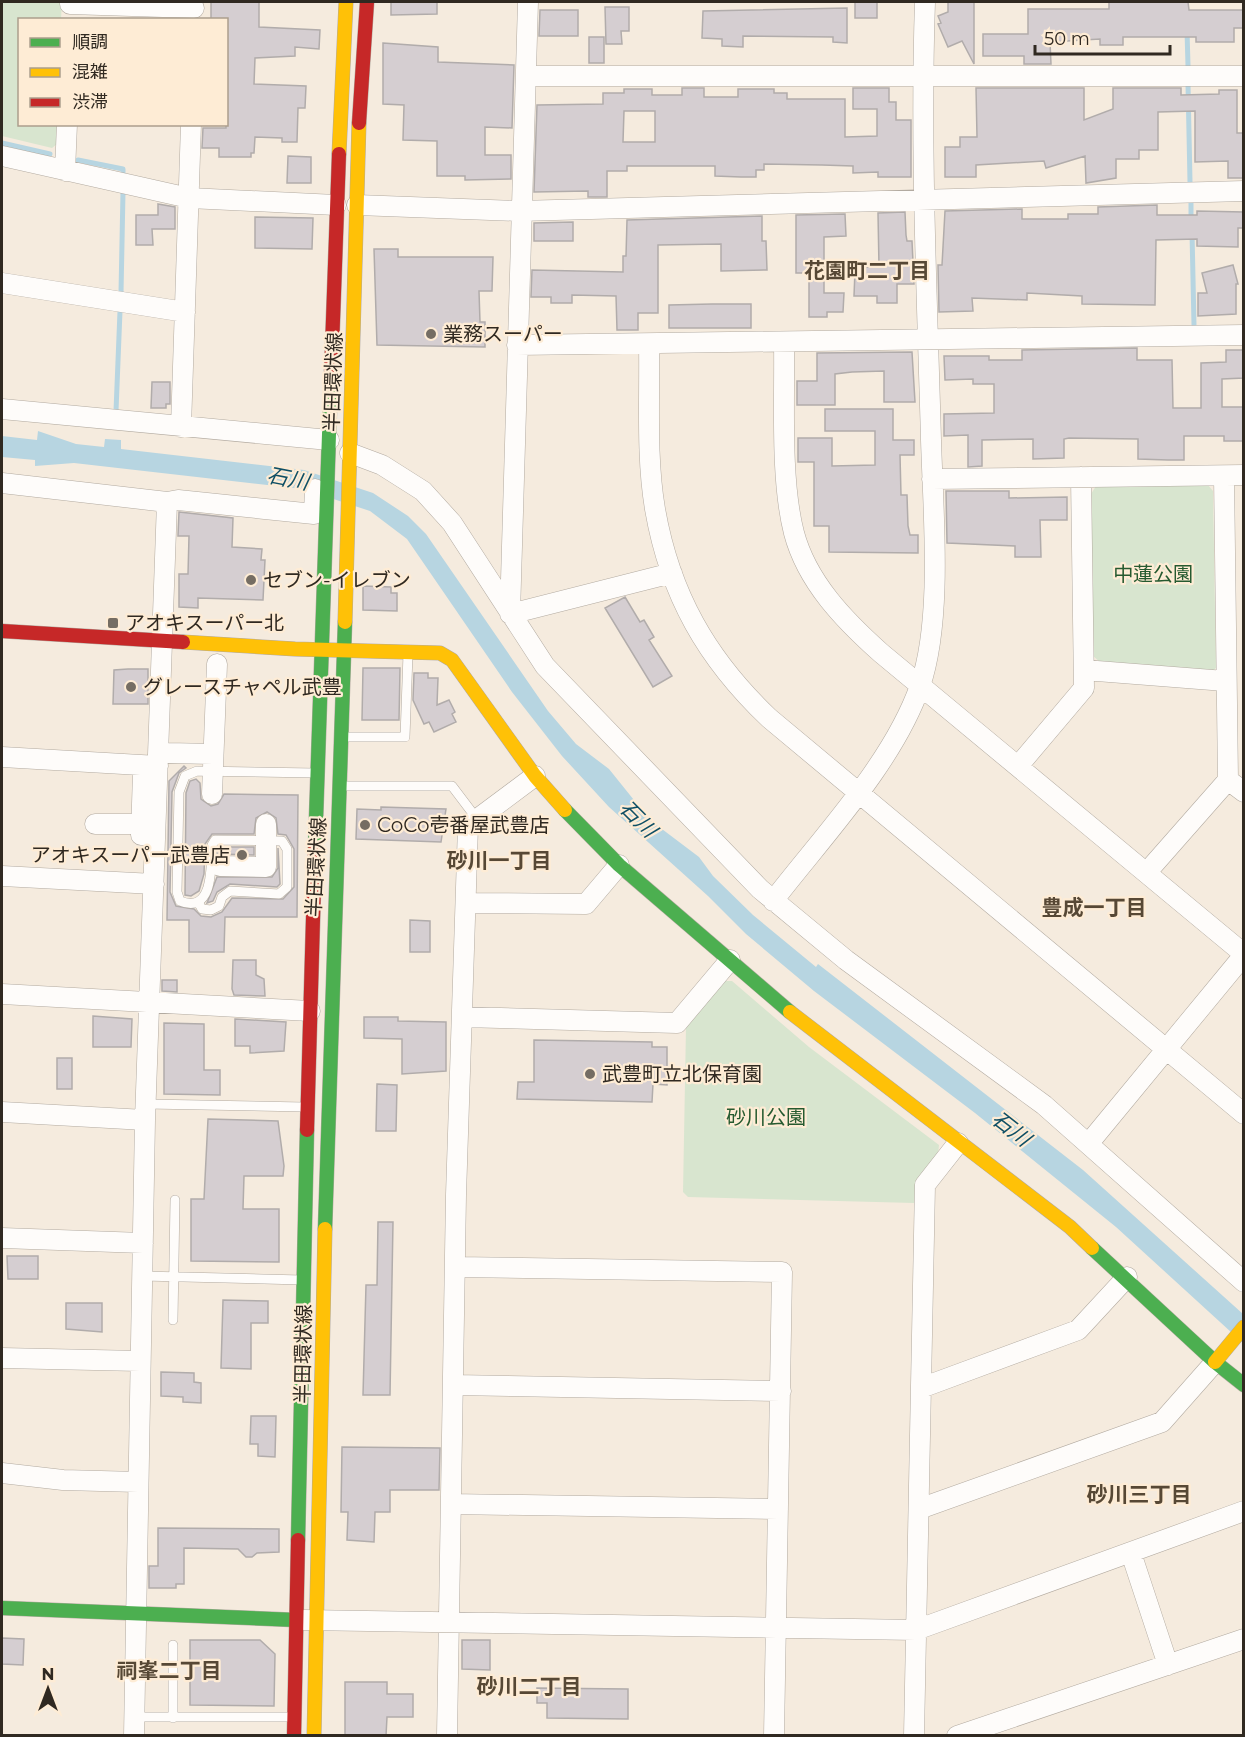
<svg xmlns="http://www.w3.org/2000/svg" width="1245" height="1737" viewBox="0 0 1245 1737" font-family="Montserrat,'Noto Sans JP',sans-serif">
<rect width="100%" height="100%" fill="#f5ebde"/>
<!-- green -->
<path fill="#d8e5cf" d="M2,2H62L61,19L20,20V124L58,125L57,144L52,148L2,136Z
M1208,485L1213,491L1216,668L1211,672L1101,663L1092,655L1091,494L1096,486Z
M723,981H732L809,1047L939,1145L938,1154L914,1203L688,1197L683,1192L686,1027Z"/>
<!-- water -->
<path fill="#b7d5e1" d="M38,431L76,444L104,447L105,439L121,440V449L304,470L373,493L408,516L426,534L548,711L576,744L609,769L650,820L699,857L713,876L753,915L816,967L818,964L1083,1170L1243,1314V1343L1116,1227L975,1113L814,991L746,934L708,896L609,807L562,756L512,692L407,539L370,511L303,489L74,463L35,466V460L2,457V436L37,440Z"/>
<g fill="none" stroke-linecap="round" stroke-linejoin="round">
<!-- stream -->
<path stroke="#b7d5e1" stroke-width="5" d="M1187,30L1188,66
M1188,84L1190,182
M2,143L50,154
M78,160L123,169V176
M1191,200V220
M1192,232L1194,325
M121,293L123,192
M116,411L120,311"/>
</g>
<!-- building -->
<path fill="#d5ced1" stroke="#b1acab" stroke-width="1.5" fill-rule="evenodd" d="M211,2H259V27L320,30L319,49L295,47V56L255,58L254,84L306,86L305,108H298L297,142H282V138L255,137L254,153H251V157H219V148H202L203,128H226V20H211Z
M391,2H437V14L391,15Z
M855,2H877V18H855Z
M948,2H974V64L962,41L948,47L938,24L941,23L938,16L948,12Z
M1109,2H1188L1189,10H1244V28H1234V42H1196V37H1123V45H1100V39L1050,42L1051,64H1024V56H983V34H1028V9H1109Z
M605,7H629V31H621L622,44H606Z
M847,8V43L833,42V37L743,36V47L722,46V39L702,38L703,11Z
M540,10H578V36H539Z
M589,37H604V63H589Z
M383,43L438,47V62L514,65L512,128L485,127V155H511V179L465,180V176H437V141L403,140L404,105L383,104Z
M682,88H704V97H738V89H774V93H787V99H845V137L877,136V109H853V88H889V102H896V120H911V177H878V172L853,173V166L822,165L764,164V170H756V177H741L715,176V166H627V171H607V197H588V191L534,192L537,105L603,104V93H624V89H652V95H682ZM624,111H655V142H623Z
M976,88H1084V120L1113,109V88H1181V95L1219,94V90H1237V133H1244V178H1228V161L1195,162V111L1158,112V150H1139V159H1116V178L1086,183L1085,156L1046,168L1044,161L976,165V177H945V147H960V137H977Z
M288,156L311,157V183H287Z
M158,204L175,207V229H152L153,245H136V215H158Z
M1157,205V215H1197V211L1244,212V228H1238V247L1197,246V239L1156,240L1155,305L1082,304V296L1027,293V300L972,298L973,311L939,312L938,265H942L945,211L1022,209V219H1068V214H1098V207Z
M905,212L906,235L907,241H912L914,284H897V303H877V296H854L855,271L860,272V267H879L878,213Z
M845,214L846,236L824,237V293H844L843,312H827V317H809V273H796V215Z
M762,216V241H766L767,270L721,271V244L658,245V313H638V330H617L616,296L572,295V303H551V297H531L532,270L623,272V256H626L627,220Z
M255,217L313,218L312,249L255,248Z
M573,222V241H534V223Z
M374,249H398V257H493L492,291H479L480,322H485V347L377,345Z
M1233,265L1238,284H1236V314L1198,316V293H1207L1202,273Z
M712,304H751V328H669V305Z
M1137,348V360H1172L1173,408H1201V363L1226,362V350H1244V378L1222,379V407H1244V441H1224V436H1184V460H1168L1138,459V439L1069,438L1064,439V458L1033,459V439L982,440V466L968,467V435L944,436V414L994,413V384H973V379L945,380L944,356H989V360H1022V350Z
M912,352L915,402H884V371L852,372L835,374V405H797V381H817V353Z
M152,382H170V404H166V408H151Z
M825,409H893V440H914V455H900L901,495H907L908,526L910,535H918V553L829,552V526H814V462H798V438H832V466L875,465V431H825Z
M946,491H1009V498L1067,497V520H1040L1041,557H1015V546L947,543Z
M179,512L233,518L232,547L262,549L261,560H265L263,600L198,598V608L179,607V574H188L189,536H178Z
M363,586L391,587V593H397V611L363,610Z
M625,597L640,622L644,620L654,637L649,640L672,676L653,687L605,608Z
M363,668H400L399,720H362Z
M128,669H148V704H113L114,670Z
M414,673H428V678H438L437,705L449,700L455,712L452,714L456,722L434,732L429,722L424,724L413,700Z
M184,766L186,768L179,773L172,792L170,892L176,906L194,909L201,916L211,917L222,912L232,898L283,899L294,887V849L286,835L278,834L276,818L267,812L256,818L254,834H212L205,844L204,874L199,891L191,896L185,895L186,793L190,781L196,779L200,783L201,799L211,806L218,804L224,794L298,795L297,917H225L224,952H189V920H167L169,781Z
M381,807L446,809L441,842L356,839L357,809L381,810Z
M219,847H254V855L218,854Z
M278,848L280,884L277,887L230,884L217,892L213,901L207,903L217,877H272L278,868Z
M410,920L430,921V952H410Z
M233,960H256V975L264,979L265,996L234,995L232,989Z
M162,980H177V992L162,991Z
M93,1016L132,1019L131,1047H93Z
M364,1017H398V1021L446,1022V1071L402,1074V1039L364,1038Z
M235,1019L286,1022L284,1051L250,1053V1046H235Z
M164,1023L204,1024V1070H220V1095L164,1094Z
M534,1040L652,1042V1047H667V1085L653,1084L652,1102L517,1099L518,1082H534Z
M57,1058H72V1089H57Z
M377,1084L397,1085L396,1131H376Z
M208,1119L278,1121L284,1166L283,1176H244L243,1209H279V1262L191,1261V1199H204Z
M378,1222H393L390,1395H363L366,1285H377Z
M7,1256H38V1279H8Z
M223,1300L268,1301V1323H251V1369L221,1368Z
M66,1303H102V1332L66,1329Z
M161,1372L194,1373V1382L201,1383V1403L183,1402V1397L161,1396Z
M251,1416H276L275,1457L258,1456V1444H250Z
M342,1447L440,1448L439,1490H390V1512H375L374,1542L347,1540L348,1512H341Z
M158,1528L279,1529V1552L257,1553L252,1557H246L238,1549L184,1548V1584H176V1588H149V1566H158Z
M2,1638L24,1639L23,1665L2,1664Z
M190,1640H260L275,1654L274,1706L190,1705Z
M462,1640H490V1670L462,1669Z
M345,1682H387V1694H413V1717H387L386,1736H345Z
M537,1688L628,1689V1719L547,1718V1703H537Z"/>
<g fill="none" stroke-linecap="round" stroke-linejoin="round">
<defs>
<path id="lane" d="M343,737H405L408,654
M343,786H452L477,819
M198,902L202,909L211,910L219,906L222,897L230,891L279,894L287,887V849L282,841L215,840L212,845C211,865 214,915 180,901L177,892L179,792L185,776L197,771L315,773
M147,1104L304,1107
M142,1276L302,1280
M173,1320L175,1200
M173,1645V1718
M135,1717H291"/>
<path id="street" d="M528,2L510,614L672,573
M70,4L194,8
M526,76H1244
M2,156L189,198L336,205
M65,171L67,124
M357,205L519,211L1244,191
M2,283L185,312
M784,342C785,399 780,479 794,533C807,582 844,620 881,653L1244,954
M649,344C650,398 646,456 655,509C670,595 707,659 769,718L1244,1114
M517,345L1244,335
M2,409L329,440
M181,427L191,124
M350,453L382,465L423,491L452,523L545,666L760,889L846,960L1044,1105L1244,1282
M932,479L1244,475
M2,483L167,502L178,500L314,514L315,489
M1084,670L1225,681
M168,753L213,754
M2,757L158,766
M1019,765L1084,688L1081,477
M1228,780L1244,792
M212,794L217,664
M95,824H142
M141,835L143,773
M220,866L266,867V824
M1147,872L1228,780L1224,476
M2,876L154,884
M773,901C823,836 893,763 920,686C943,619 933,511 931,440C927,294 920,147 925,2
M467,903L586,904L619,865
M2,994L310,1011
M462,1017L677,1023L730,960
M2,1112L145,1120
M1089,1143L1244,955
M2,1238L143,1243
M456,1267L782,1272L774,1736
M2,1358L140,1361
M454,1385L781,1391
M921,1388L1078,1330L1127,1277
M2,1473L63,1480L138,1482
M451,1504L778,1509
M919,1509L1162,1422L1215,1362
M1131,1553L1168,1665
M304,1620L916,1630L1244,1511
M134,1736L145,1120L167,502
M447,1736L456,1195L468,826L535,776
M914,1736L925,1185L958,1143
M957,1736L1244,1639"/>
<path id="fast" d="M565,810L619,865L790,1012
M315,849L331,375
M325,1229L345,622
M1092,1248L1215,1362L1244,1385
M298,1540L307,1130
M2,1608L296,1620"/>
<path id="slow" d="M339,154L346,2
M345,622L359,123
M183,642L295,649L440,653L452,660L535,776L565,810
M790,1012L1070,1227L1092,1248
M1215,1362L1244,1327
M314,1736L325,1229"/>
<path id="jam" d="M359,123L367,2
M331,375L339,154
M2,631L183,642
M307,1130L315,849
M294,1736L298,1540"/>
</defs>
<!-- lane casing -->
<use href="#lane" stroke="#b2aaa0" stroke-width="10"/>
<!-- street casing -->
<use href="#street" stroke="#b2aaa0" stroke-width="21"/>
<!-- fast casing -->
<use href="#fast" stroke="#b2aaa0" stroke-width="15"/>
<!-- slow casing -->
<use href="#slow" stroke="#b2aaa0" stroke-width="15"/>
<!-- jam casing -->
<use href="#jam" stroke="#b2aaa0" stroke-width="15"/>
<!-- lane -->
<use href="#lane" stroke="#fefcfa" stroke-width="9"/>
<!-- street -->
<use href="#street" stroke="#fefcfa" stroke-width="20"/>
<!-- fast -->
<use href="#fast" stroke="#4caf50" stroke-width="14"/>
<!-- slow -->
<use href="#slow" stroke="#ffc107" stroke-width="14"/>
<!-- jam -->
<use href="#jam" stroke="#c62828" stroke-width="14"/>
</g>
<!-- markers -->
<g fill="#756d63" stroke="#feecd5" stroke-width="2">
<circle cx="431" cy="334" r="6"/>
<circle cx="251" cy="580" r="6"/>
<rect x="107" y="617" width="12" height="12" rx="3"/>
<circle cx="131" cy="687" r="6"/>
<circle cx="365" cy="825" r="6"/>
<circle cx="242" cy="855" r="6"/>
<circle cx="590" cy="1074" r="6"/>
</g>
<g text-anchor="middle" stroke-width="4.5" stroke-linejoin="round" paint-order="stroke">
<!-- poi labels -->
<g font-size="20" fill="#302921" stroke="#feecd5" text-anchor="start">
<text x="443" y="341">業務スーパー</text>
<text x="263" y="587">セブン-イレブン</text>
<text x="125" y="630">アオキスーパー北</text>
<text x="143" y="694">グレースチャペル武豊</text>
<text x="377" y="832">CoCo壱番屋武豊店</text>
<text x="230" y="862" text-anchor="end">アオキスーパー武豊店</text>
<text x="602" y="1081">武豊町立北保育園</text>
</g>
<!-- street labels -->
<g font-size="20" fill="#302921" stroke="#feecd5">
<text transform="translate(333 382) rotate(-88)" y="7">半田環状線</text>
<text transform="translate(316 867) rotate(-87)" y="7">半田環状線</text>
<text transform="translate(303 1354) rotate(-89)" y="7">半田環状線</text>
</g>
<!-- park labels -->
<g font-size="20" fill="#265a30" stroke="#feecd5">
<text x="1153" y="581">中蓮公園</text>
<text x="766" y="1124">砂川公園</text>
</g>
<!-- neighbourhood labels -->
<g font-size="21" font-weight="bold" fill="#574835" stroke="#feecd5">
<text x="867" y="278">花園町二丁目</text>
<text x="499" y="868">砂川一丁目</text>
<text x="1094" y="915">豊成一丁目</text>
<text x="1139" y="1502">砂川三丁目</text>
<text x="169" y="1678">祠峯二丁目</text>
<text x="529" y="1694">砂川二丁目</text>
</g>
<!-- water labels -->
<g font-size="21" font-style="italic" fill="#0f4f65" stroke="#feecd5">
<text transform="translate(288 479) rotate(11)" y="7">石川</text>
<text transform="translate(638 819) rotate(45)" y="7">石川</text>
<text transform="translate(1011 1129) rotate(38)" y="7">石川</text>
</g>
</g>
<!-- border -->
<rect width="1245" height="1737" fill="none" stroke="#302921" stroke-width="6"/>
<!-- legend -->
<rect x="18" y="18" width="210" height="108" fill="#feecd5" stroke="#ac9e8d" stroke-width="1.5"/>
<rect x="30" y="38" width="30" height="9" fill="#4caf50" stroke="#ac9e8d" stroke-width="1.5"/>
<text x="72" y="48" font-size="18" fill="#302921">順調</text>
<rect x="30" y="68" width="30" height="9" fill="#ffc107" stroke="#ac9e8d" stroke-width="1.5"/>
<text x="72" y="78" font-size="18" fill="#302921">混雑</text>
<rect x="30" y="98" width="30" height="9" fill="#c62828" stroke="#ac9e8d" stroke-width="1.5"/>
<text x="72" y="108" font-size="18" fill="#302921">渋滞</text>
<!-- north arrow -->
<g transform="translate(48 1689)" stroke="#feecd5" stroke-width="4.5" paint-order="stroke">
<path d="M0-4.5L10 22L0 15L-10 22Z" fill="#302921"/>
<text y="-9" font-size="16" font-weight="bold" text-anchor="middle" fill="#302921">N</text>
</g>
<!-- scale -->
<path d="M1035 45v9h135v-9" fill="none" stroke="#302921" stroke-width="3"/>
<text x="1044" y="45" font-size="18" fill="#302921" stroke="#feecd5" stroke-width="4.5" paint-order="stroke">50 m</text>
</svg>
